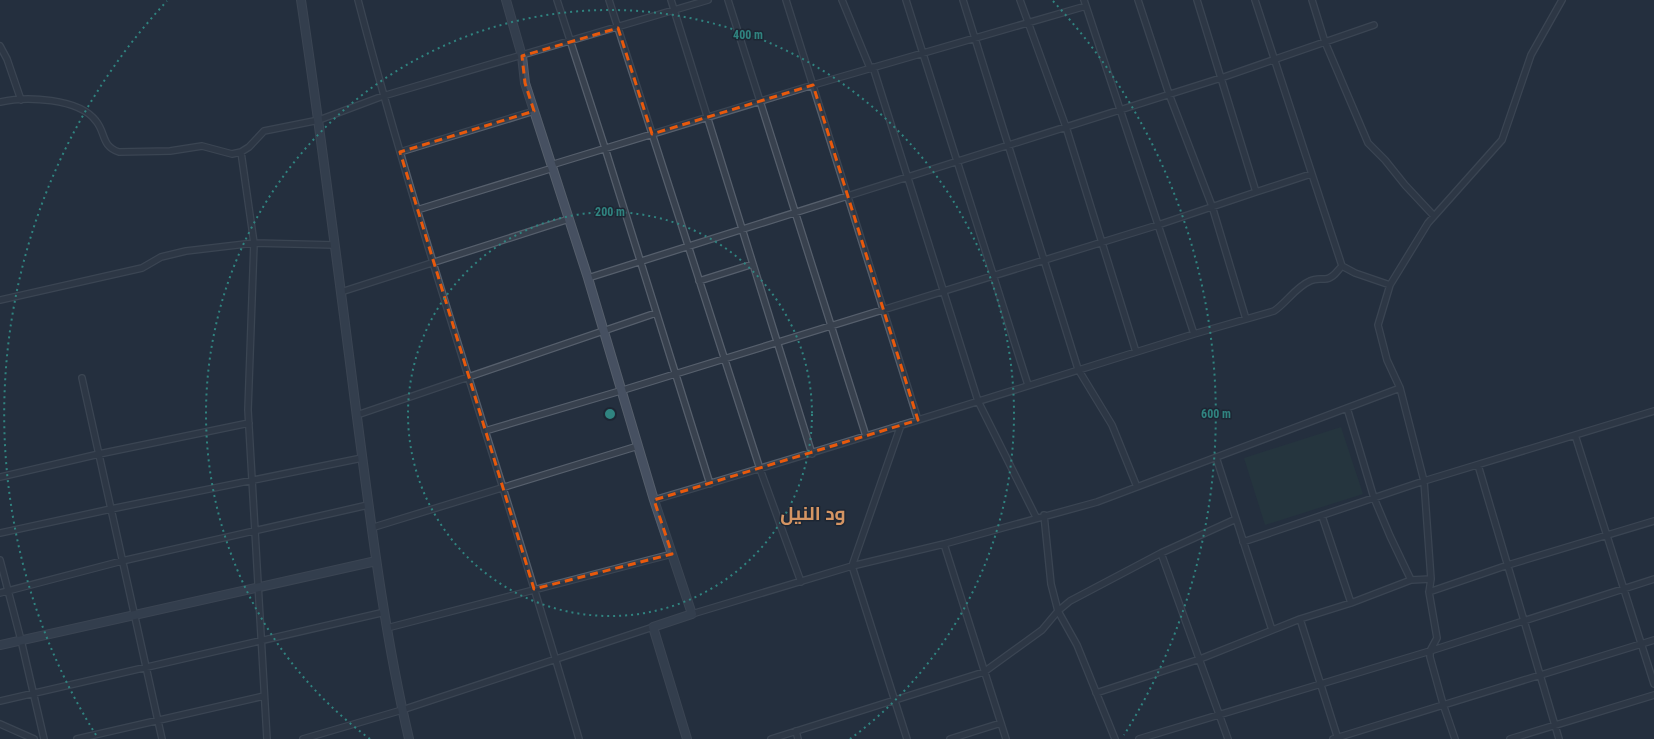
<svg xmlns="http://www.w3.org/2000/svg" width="1654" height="739" viewBox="0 0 1654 739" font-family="'Roboto Condensed',Cairo,sans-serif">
<rect width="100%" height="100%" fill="#242f3e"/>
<!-- pitch -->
<path fill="#263c3f" d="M1341,427L1363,494L1265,525L1244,458Z"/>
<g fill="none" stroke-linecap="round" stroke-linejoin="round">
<defs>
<path id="street" d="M358,0C423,249 508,492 579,739
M557,0L605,148L710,484
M609,0L760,469L801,582
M671,0L812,454
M728,0L866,436
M786,0L918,420
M842,0L870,68
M906,0L1028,385
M963,0L1078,369L1112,425L1137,487
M1020,0L1066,127L1136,352
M1138,0L1169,94L1212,206L1246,319
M1255,0L1342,266
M1312,0L1325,42L1368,143L1385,160L1405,185L1434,216
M0,46L7,59L21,100
M873,67L978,401L1036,517
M0,102C26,96 79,98 96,121C106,133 101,146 119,152L170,151L202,146L232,154L241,152L249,147L264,131L319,120L383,96L708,0
M241,152L254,243L248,410L267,739
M400,152L534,111
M551,165L813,85L1086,6
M1256,192L1311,174
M417,210L553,168
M588,278L1221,78L1374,25
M699,281L753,264
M341,292L569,219
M0,300L142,268L161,257L186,251L254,243L335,245
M1194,334L1274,311C1287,302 1296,287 1310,281C1315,278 1320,279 1325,279C1333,279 1337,271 1342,266L1355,273L1390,285
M82,378L162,739
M1347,408L1374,498L1390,536L1411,580
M357,415L656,313
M901,425L852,566L907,739
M485,431L620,391L1158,225L1256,192L1197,0
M1575,435L1654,684
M1216,457L1272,630
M1478,465L1559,739
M0,477L99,454L249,423
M654,500C835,447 1014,390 1194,334L1084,0
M1044,515L1051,584L1058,611L1077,645L1115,739
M1322,516L1351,603
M371,528L638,446
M0,533L111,509L362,458
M1243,542L1424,481L1654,411
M944,544L1006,739
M1161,553L1228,739
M0,560L21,640L44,739
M1429,592L1508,565L1654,521
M0,593L122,561L368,505
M692,614L852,566L944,544L1097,502L1400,388
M1300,619L1338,739
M387,628L672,554
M1096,693L1200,659L1300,619L1351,603L1411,580L1431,579
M0,701L385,612
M0,724L34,739
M796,731L798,739
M77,739L264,696
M303,739L402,710L653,627
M771,739L984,672L1042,630L1058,611L1070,601L1161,553L1236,519
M950,739L1001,723
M1139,739L1430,651L1654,579
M1333,739L1654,640
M1455,739L1443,704L1430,657V651L1437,638L1429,592L1431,579L1424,481L1400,388L1387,360L1378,325L1390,285L1428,223L1502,140L1531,55L1562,0
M1510,739L1654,695"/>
<path id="secondary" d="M301,0C321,134 338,268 355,402C370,515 383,628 409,739
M506,0L522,56L525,83L588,278L654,500L692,614L653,627L687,739
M0,645L376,561"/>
</defs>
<!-- street casing -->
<use href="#street" stroke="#565f6c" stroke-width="8"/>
<!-- secondary casing -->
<use href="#secondary" stroke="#565f6c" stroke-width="10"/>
<!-- street -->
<use href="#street" stroke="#38414e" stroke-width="5.5"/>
<!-- secondary -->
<use href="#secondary" stroke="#465061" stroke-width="8"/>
</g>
<!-- marked area -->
<path d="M0 0H1654V739H0ZM618,28L652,134L813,85L918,420L654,500L672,554L534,589L400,152L534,111L525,83L522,56Z" fill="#242f3e" fill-opacity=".55" fill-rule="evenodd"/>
<path fill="none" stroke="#e8590c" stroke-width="3" stroke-dasharray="8 5" stroke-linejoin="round" d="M618,28L652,134L813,85L918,420L654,500L672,554L534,589L400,152L534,111L525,83L522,56Z"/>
<!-- distance rings -->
<g fill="none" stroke="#308480" stroke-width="2" stroke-dasharray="2 4">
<circle cx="610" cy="414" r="202"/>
<path d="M370 739A404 404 0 1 1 850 739"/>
<path d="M96 735A606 606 0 0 1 167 1M1053 1A606 606 0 0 1 1124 735"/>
</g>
<g text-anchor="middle" stroke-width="3" stroke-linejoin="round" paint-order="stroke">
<!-- town labels -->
<g font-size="19" font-weight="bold" fill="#d59563" stroke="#1d2633">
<text x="813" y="520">ود النيل</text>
</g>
</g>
<circle cx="610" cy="414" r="6" fill="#308480" stroke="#1d2633" stroke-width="2"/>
<g font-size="12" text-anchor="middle" font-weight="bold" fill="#308480" stroke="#1d2633" stroke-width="3" stroke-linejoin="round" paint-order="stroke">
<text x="748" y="39">400 m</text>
<text x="610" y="216">200 m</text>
<text x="1216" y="418">600 m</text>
</g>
</svg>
